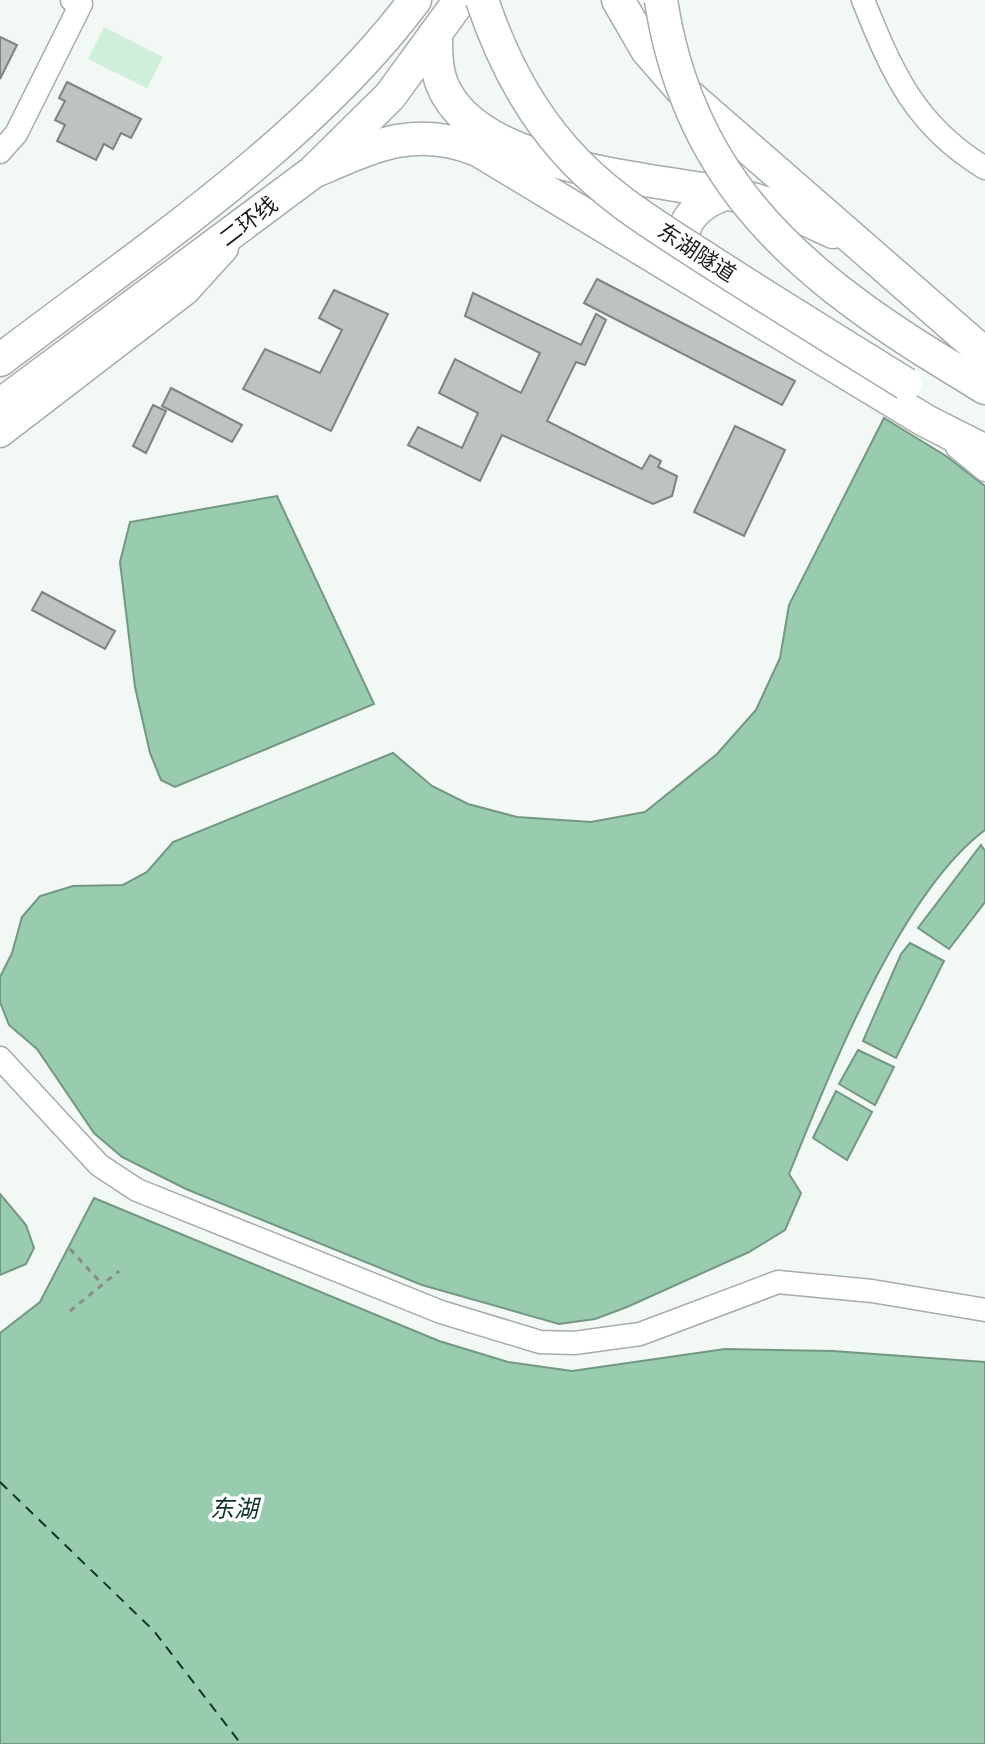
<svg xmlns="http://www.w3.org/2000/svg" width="985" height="1744" viewBox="0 0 985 1744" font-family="'Sofia Sans Condensed','Noto Sans SC',sans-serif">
<rect width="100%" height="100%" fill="#f2f8f4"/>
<!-- green -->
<path fill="#cef0db" d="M104,27L163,57L147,88L88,59Z"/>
<!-- water -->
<path fill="#99cbae" stroke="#739782" stroke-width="2" d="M884,418L946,456L985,486V830C900,893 829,1075 789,1174L801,1193L785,1230L749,1252L627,1307L595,1319L559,1324L422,1285L186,1189L122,1157L94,1133L37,1049L9,1025L0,1002V977L12,953L22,917L40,896L73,886L123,885L147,872L173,842L393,753L432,786L468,804L517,817L591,822L645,812L717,754L756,710L780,658L789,605Z
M277,496L374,704L175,787L161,780L150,753L135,687L120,562L130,522Z
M981,845L985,851V902L949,949L918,928Z
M910,943L944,961L896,1058L863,1041L901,954Z
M858,1050L894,1067L875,1105L839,1084Z
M836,1091L872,1112L847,1160L813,1138Z
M0,1194L26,1225L34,1248L26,1264L0,1275Z
M94,1198L439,1341L508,1362L572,1371L725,1349L833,1351L985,1362V1744H0V1333L40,1302Z"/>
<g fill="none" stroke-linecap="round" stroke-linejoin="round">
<!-- ferry -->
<path stroke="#0d3623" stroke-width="2" stroke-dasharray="10 8" stroke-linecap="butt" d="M0,1482L154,1631L241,1744"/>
</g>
<!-- building -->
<path fill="#bdc3bf" stroke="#7e8380" stroke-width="2" d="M0,37L17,45L0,79Z
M67,82L141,119L131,138L121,133L113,149L104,144L96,160L57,141L65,125L55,120L65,101L59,98Z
M597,279L795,381L782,405L584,303Z
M334,290L388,314L331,431L243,389L265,349L320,373L342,330L319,318Z
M473,293L581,345L596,314L606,320L585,365L576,362L547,421L642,469L650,455L661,461L658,467L677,476L672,496L653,504L502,435L480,481L408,445L418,427L462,448L478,413L439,393L455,359L521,393L540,353L465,316Z
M171,388L242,425L232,442L162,406Z
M153,405L166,411L146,453L133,446Z
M735,426L785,450L744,536L694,512Z
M42,592L115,631L105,649L32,610Z"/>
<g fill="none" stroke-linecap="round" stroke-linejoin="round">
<defs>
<path id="minor" d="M863,0C892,72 915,126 985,168
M0,152L16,134L81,4L72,0
M957,447L985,470
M0,1058L99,1165L137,1190L441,1312L540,1342L574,1343L640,1334L778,1282L872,1291L985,1310"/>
<path id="major" d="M0,433L185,291L224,248"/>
<path id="highway" d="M618,0L647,50L680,88L985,354
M436,35C436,51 436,69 442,84C477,174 669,178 748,198C777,205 805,219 833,232
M313,172C372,147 414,124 478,150L926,421L985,451
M688,266C672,229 692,205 727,193
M925,351L985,388
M0,360C139,254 310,141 415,0
M0,405L313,172L390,96L460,0"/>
</defs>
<!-- minor casing -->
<use href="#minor" stroke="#a7aca9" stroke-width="25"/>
<!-- major casing -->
<use href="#major" stroke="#a7aca9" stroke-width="31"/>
<!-- highway casing -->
<use href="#highway" stroke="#a7aca9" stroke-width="35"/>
<!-- path -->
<path stroke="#878b89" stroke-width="3" stroke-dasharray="6 6" stroke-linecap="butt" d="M70,1249L102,1284
M70,1311L119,1271"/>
<!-- minor -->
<use href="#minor" stroke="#fff" stroke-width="22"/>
<!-- major -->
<use href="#major" stroke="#fff" stroke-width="28"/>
<!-- highway -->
<use href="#highway" stroke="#fff" stroke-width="32"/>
<defs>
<path id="highway-bridge" d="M482,0C500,54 526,106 564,149C602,193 651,223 699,254C767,298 837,341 906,384
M661,0C687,171 786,263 925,351"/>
</defs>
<!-- highway-bridge casing -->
<use href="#highway-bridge" stroke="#a7aca9" stroke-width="35" stroke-linecap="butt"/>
<!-- highway-bridge -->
<use href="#highway-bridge" stroke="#fff" stroke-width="32"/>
</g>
<g text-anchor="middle" stroke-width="7" stroke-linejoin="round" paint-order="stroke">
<!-- street labels -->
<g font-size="22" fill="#1b1d1c" stroke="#fff">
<text transform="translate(248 221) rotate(-37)" y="8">二环线</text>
<text transform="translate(697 252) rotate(33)" y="8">东湖隧道</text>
</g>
<!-- water labels -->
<g font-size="24" font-style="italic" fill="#0d3623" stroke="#fff">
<text x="234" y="1517">东湖</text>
</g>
</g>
</svg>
